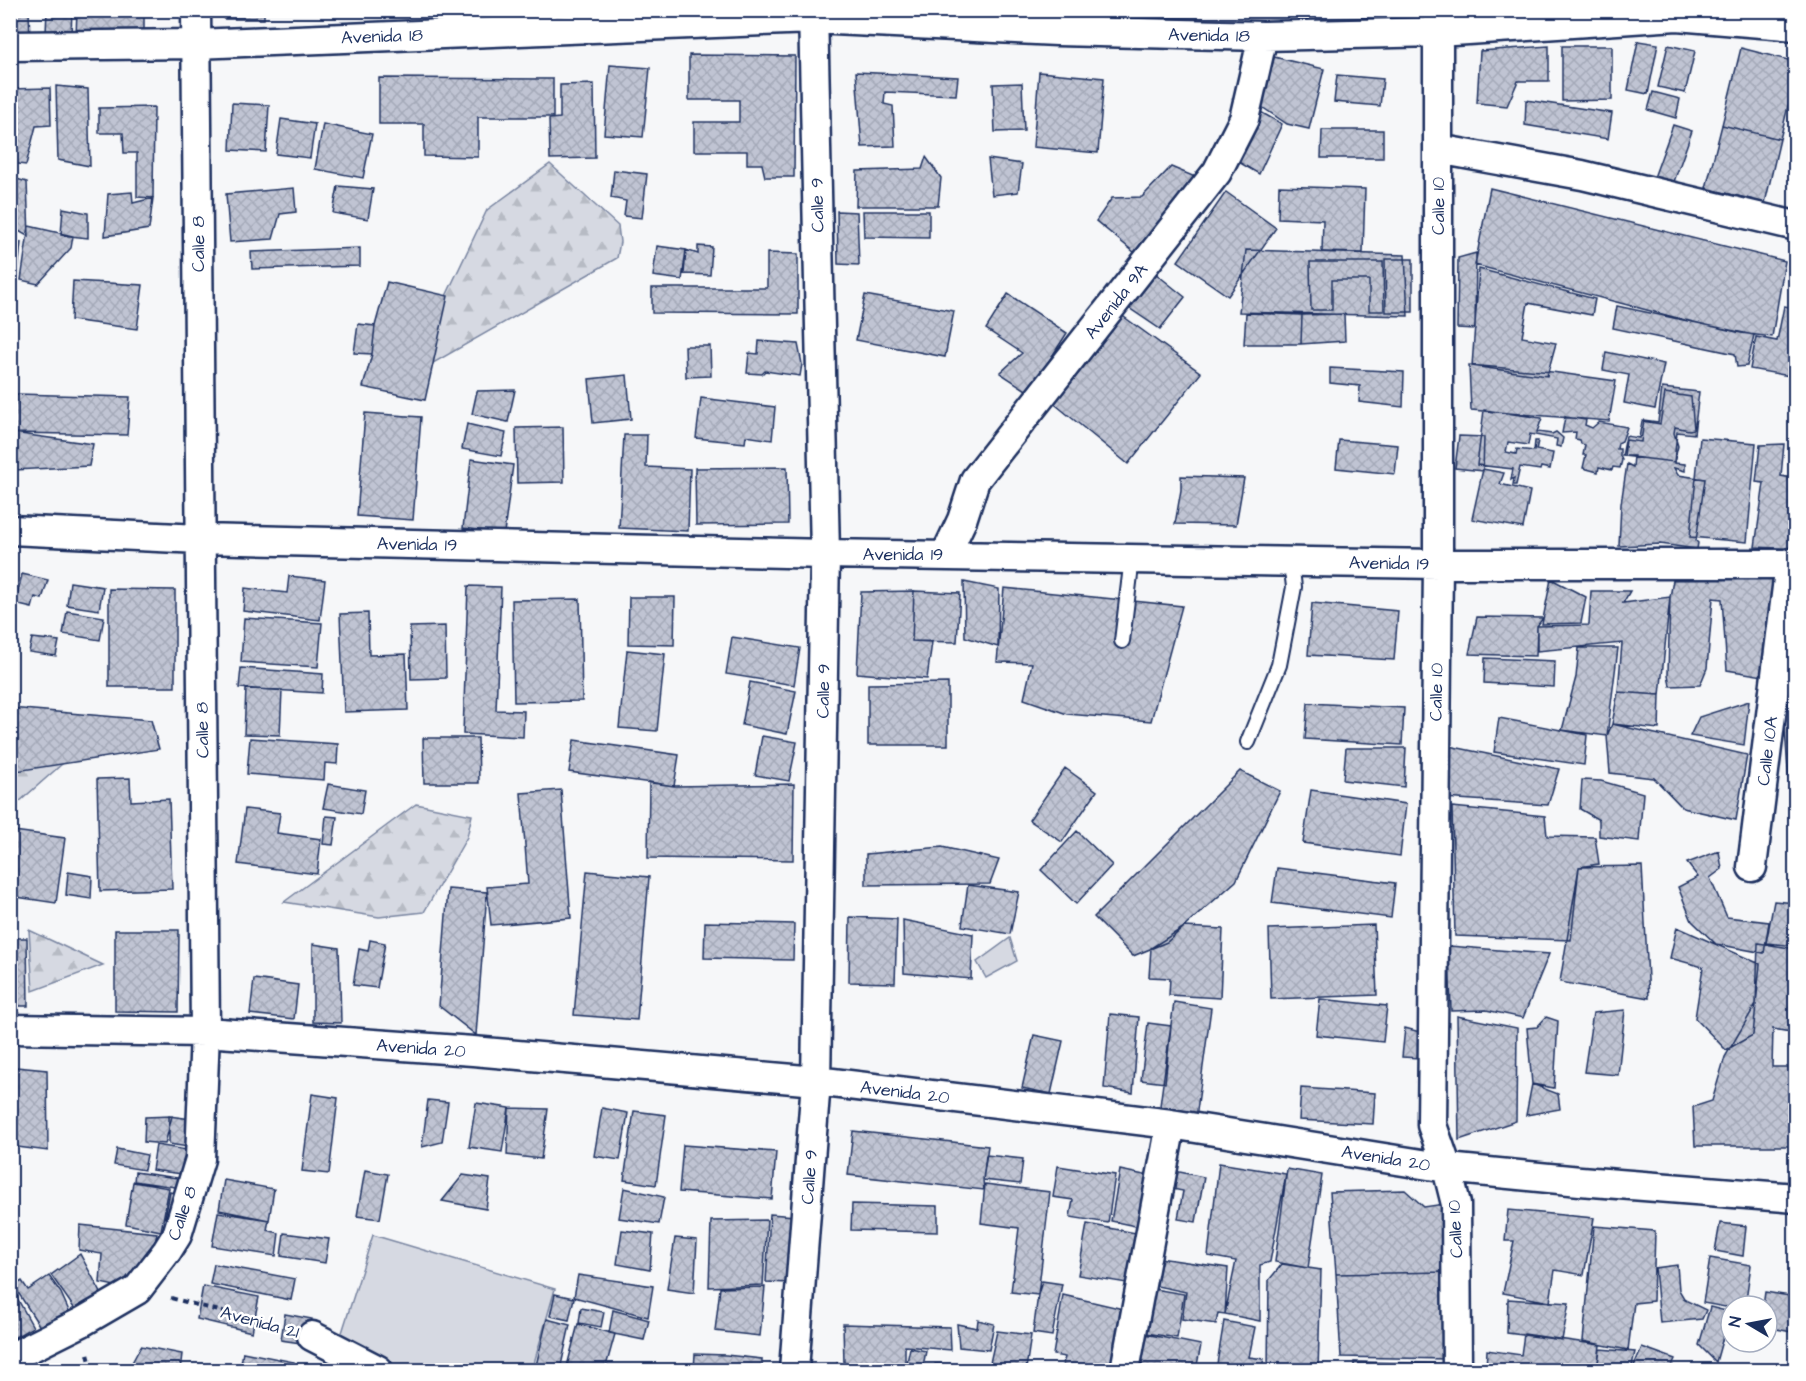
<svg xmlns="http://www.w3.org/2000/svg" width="1806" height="1381" viewBox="0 0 1806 1381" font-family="'Architects Daughter',sans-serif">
<defs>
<pattern id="forest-firs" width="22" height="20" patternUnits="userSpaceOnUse" patternTransform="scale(1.5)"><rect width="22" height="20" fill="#d6d9e2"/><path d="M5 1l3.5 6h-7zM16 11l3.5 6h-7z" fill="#b7bbc4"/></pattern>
<pattern id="building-cross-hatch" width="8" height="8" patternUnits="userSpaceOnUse" patternTransform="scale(1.5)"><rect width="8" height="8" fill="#c0c4d3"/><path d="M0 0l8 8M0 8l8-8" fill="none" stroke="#a4a9b8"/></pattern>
</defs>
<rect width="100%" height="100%" fill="#f6f7f9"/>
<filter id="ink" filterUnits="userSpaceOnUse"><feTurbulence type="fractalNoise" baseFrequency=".0167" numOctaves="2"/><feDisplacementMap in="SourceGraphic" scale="12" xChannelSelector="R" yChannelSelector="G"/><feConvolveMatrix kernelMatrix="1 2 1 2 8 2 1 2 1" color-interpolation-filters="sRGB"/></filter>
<g filter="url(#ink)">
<!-- grass -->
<path fill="#d6d9e2" stroke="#7884a0" stroke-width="1.5" d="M1010,938L1017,961L986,978L977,962Z
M373,1235L555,1289L532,1370H370L333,1361Z"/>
<!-- forest -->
<path fill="url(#forest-firs)" stroke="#7884a0" stroke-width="1.5" d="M550,164L618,226L620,242L617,258L407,378L487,210Z
M70,757L11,809V762Z
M416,804L472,815L467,837L424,912L379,917L284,902Z
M29,930L103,965L33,991Z"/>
<!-- building -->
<path fill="url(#building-cross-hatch)" stroke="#1b2f5e" stroke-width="1.5" d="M10,10H29L30,40L10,41Z
M47,10H72L71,35L46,33Z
M77,10H144V35L76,36Z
M224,10H264V19H224Z
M955,10H1008V15L955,14Z
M1008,10H1049V18L1008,19Z
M1073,10H1125V13H1073Z
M1638,41L1658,44L1648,94L1628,90Z
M1668,45L1695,51L1685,93L1658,87Z
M1549,46V81H1518L1507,106L1477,103L1480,51Z
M1562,46H1612V100L1562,101Z
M1741,48L1796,62V74L1780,139L1722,125Z
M689,55L795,56L794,177H765L762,164H747V151H694V122H739V100H689Z
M1274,57L1324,69L1309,129L1287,124L1262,107Z
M610,65L650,68L643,137L604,134Z
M856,72L958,77L956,95L885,92L884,104L893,106L895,146L862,147Z
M1039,72L1104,78L1098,153L1033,147Z
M1337,75L1383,79L1380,106L1334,102Z
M379,78L553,79V117H478V157L424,156V124H379Z
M1022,83L1024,131L995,132L993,84Z
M594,84L595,158L550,159L549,119L560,118V85Z
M56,86L88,89L90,166L58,160Z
M50,88L51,125L36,126L26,165L10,163V89Z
M1653,92L1680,99L1676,118L1648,110Z
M1526,100L1612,113L1608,139L1525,125Z
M232,103L269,105L266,152L230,150Z
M154,107L153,198L137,197V153H124L123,133H99V108Z
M1257,110L1282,124L1259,174L1235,160Z
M281,119L315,124L310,158L276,154Z
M323,124L372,134L363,178L315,169Z
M1673,125L1692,131L1671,190L1652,183Z
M1722,125L1780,139L1765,203L1706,188Z
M1322,130H1383V158H1321Z
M926,157L941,178L938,206H856L857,171L922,169Z
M988,159L1022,164L1018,192L992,195Z
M1171,167L1200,179L1140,257L1096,221L1112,198L1142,197Z
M614,170L647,174L642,218L624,216L626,201L611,198Z
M10,177L27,182L29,237L10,226Z
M338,186L373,189L368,219L333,213Z
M1279,186L1365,189L1363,253L1322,252L1323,220L1278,218Z
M294,188L296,212L280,214L273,239L230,242L226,194Z
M1490,188L1785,261L1772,337L1741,333L1685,320L1475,265Z
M132,192L133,203L153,198L149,229L105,236L108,194Z
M1226,192L1276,228L1228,296L1178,261Z
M63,208L88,213V238L61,235Z
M837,211L857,212L859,265L838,264Z
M863,211H929V238L864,237Z
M29,226L73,236L71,248L38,284L21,280Z
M10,239L21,242L16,293L10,292Z
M657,246L686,250L682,280L653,276Z
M698,246L712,247L710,275L684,274L686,250L698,254Z
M360,248V266L252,269L251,252Z
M1246,250L1405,255L1408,316L1239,312Z
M767,253L798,254V314L652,313V288H767Z
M1476,253L1475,329L1457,328L1458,258Z
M1385,259H1413V312H1386Z
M1310,262H1383L1384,311H1369V280H1332V310H1311Z
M1479,269L1595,299L1592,315L1528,303L1522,337L1556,343L1547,376L1472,366Z
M1155,273L1185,297L1160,329L1129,308Z
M73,281L143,285L137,329L71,320Z
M387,282L448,296L425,400L363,387L372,354L375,326Z
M1008,294L1067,333L1029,392L1000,373L1022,353L986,329Z
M865,295L954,311L945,357L856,340Z
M1617,306L1754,335L1747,366L1737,367L1735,354L1613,328Z
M1784,306L1796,308V377L1750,369L1756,337L1777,341Z
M1113,309L1201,373L1128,464L1046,397Z
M1246,313L1302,315L1301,344H1244Z
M1344,314L1345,341L1301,344L1302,315Z
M358,324L375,326L372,354L354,353Z
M759,341L798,344L802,364L800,376L765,371L762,374L747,373L749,353L758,354Z
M685,346H710L711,376L686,377Z
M1606,352L1664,364L1655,409L1624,403L1629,375L1603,370Z
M1469,365L1552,372L1616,381L1609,421L1471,410Z
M1330,368L1404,372L1403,407L1359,402L1360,386L1330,383Z
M627,375L631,419L593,423L589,379Z
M1662,388L1699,392L1694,434L1677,432L1674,462L1624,456L1626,440L1641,442L1644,420L1658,422Z
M515,390L508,422L472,414L477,391Z
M1665,393L1691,397L1694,429L1689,430L1675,427L1674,433L1678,446L1674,463L1685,464V471L1674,468L1678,475L1705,479L1696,541L1698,543L1697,549L1660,544L1619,546L1621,504L1627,464L1633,467L1634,456H1622L1626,436L1639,438L1642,421L1660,424Z
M16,394L130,397L127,435L13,433Z
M701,398L775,407L772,440L746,436L745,443L696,438Z
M1484,410L1542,418L1537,432L1552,434L1556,432L1563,438L1561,447L1556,446L1557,439L1530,434L1528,445L1508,442L1506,452L1516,454L1517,449L1534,451L1535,441H1538L1536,450L1553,453L1550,469L1541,467L1540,470L1520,467L1516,485H1513L1514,478L1511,480L1513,469L1477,465Z
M365,413L421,417L413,520L357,516Z
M1565,417L1586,420L1585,425L1592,428L1599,422L1627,427L1622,441L1618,443L1617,449H1620V456L1622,460L1620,468L1613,467L1612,470L1599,467L1598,472L1583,468L1586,455H1583L1585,445L1581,444L1580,440L1575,439L1576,432L1562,433Z
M467,424L506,433L501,456L462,449Z
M563,427L564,482L517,483L516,428Z
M1794,427L1796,549L1755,547L1764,483L1756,482L1760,445L1784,444L1781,476L1793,478Z
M13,433L93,444L89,466L15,470Z
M624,435H647L646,467L690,469L688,531L619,528Z
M1459,436L1484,437L1483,471L1455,468Z
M1700,438L1756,443L1747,542L1690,537Z
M1339,440L1398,445L1395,474L1336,468Z
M471,459L513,465L504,533L463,528Z
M787,467L788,524L696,525L695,468Z
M1483,469L1504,473L1500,484L1530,491L1523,528L1472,519Z
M1181,476L1244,478L1236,525L1175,524L1181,490Z
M1782,568L1763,676L1727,670L1722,599L1713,598L1707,668L1700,685L1670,686L1668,674L1670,597L1675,569Z
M22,574L48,580L42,599L35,597L32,608L15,604Z
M289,576L325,580L320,620L243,611L245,588L287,593Z
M1551,579L1586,597L1581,623L1542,624Z
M70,582L103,587L99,610L67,605Z
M964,582L999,589L998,647L965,637Z
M468,586L501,587L496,710L524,711L523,737L463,734Z
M1004,588L1182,606L1151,721L1067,714L1024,699L1032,663L997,662Z
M109,589L175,590V687H109Z
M914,591L960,593L957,642L912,641Z
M914,591L912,641L932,642L927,679L857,673L861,592Z
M1591,591H1630L1623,603L1670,597L1660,695L1618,692L1622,643L1537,651V626L1589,625Z
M629,597H675L674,645L628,644Z
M580,599L582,701L514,702L512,600Z
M1312,603L1398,611L1394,660L1308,655Z
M67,611L104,617L100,640L63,634Z
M368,613L369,655L406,654L408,710L344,712L340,614Z
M1477,617L1543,618L1537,626L1536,656L1469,654Z
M244,618L322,623L318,667L241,662Z
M445,626L446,678L411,679L410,627Z
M732,637L800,648L794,685L726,674Z
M32,638L59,641L56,656L29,652Z
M1579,648H1618L1607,736L1562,730L1576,677Z
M627,650L665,654L657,731L619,728Z
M1485,658L1555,661L1554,687L1484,683Z
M241,668L323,674L322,693L239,688Z
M750,682L796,691L787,734L742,725Z
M948,683V745H868V684Z
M246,689L282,690L280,735L244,734Z
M1618,692L1660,695L1659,729L1612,724Z
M1749,701L1744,745L1690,736L1699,717Z
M1783,702L1796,713V811H1791Z
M1308,703L1404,708L1402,745L1305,739Z
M10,708L151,720L159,749L10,772Z
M1499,718L1587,735L1584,765L1494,752Z
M1612,724L1747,755L1736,820L1683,808L1654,778L1610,773L1607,736Z
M762,736L797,742L789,781L755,775Z
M250,738L338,744L337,764L325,763L324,780L247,774Z
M423,738H478L479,783H424Z
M574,740L679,755L674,786L569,772Z
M1444,745L1559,769L1548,805L1444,798Z
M1346,748H1406L1404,787L1343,780Z
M1065,768L1097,791L1062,842L1029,820Z
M1240,771L1280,791L1236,881L1167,942L1133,956L1094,917Z
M130,778L131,801L169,799L172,889L100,891L97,779Z
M1582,780L1601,781L1643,793L1639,841L1599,836V820L1580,809Z
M649,782L674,786L794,784L793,860L648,858Z
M328,784L365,790L361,814L323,808Z
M561,790L571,918L491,925L487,887L528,884L521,793Z
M1311,790L1406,804L1400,856L1303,843Z
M1452,807L1545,816L1547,836L1595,837L1599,864L1579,867L1571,940L1455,936Z
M245,809L280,813L277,833L321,839L317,874L238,864Z
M326,816L337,817L333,845L323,844Z
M14,831L65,838L56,903L10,896V847H12Z
M1077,831L1112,865L1076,904L1041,870Z
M942,847L999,860L990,884L866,885V854Z
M1719,851L1722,869L1710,878L1727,917L1769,922L1764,953L1716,944L1692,921L1678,887L1698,877L1687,863Z
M1642,866L1649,998L1560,982L1579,867Z
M1277,868L1395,883L1391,918L1272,903Z
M587,871L649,877L637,1020L574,1015Z
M68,872L92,876L91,899L66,895Z
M968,885L1019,892L1010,934L962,926Z
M448,889L487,892L476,1035L439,1006Z
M1774,901L1796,903V946L1766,943Z
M850,917L897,919L895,983L849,982Z
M903,920L973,934L971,979L904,973Z
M705,922L794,924L793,960L704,958Z
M1374,925L1377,995L1271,999L1269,929Z
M1184,927L1223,929L1220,998L1169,995L1170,978L1149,977L1151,948Z
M1677,927L1760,964L1753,1035L1726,1050L1695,1018L1703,967L1670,958Z
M115,930H179L178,1012L115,1011Z
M10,938H27L28,1006H10Z
M370,940L385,943L377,988L353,985L359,949L368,951Z
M1758,943L1796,949V1033L1773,1029L1772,1067H1796V1146H1695L1693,1107L1712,1101L1725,1057L1756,1004Z
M313,944L339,948L341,1023L313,1022Z
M1449,946L1549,954L1523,1018L1486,1010L1451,1011Z
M254,979L298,985L294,1019L250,1014Z
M1320,999L1387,1006L1383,1042L1316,1035Z
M1174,1002L1211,1008L1196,1118L1159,1113Z
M1625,1010L1618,1075L1584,1072L1593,1013Z
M1110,1014L1139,1017L1133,1093L1104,1088Z
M1457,1016L1517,1028L1516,1121L1459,1140Z
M1546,1017L1558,1021L1554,1088L1532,1084L1527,1028L1537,1027Z
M1148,1023L1171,1026L1165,1083L1141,1080Z
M1405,1028L1420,1032V1058L1402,1057Z
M1405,1028L1420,1032V1058L1402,1057Z
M1034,1035L1063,1041L1051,1094L1022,1088Z
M16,1067L47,1070L48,1151L10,1146V1097Z
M1532,1084L1558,1094L1560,1109L1526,1115Z
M1301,1088L1375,1093L1373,1124L1299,1120Z
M312,1094L338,1098L329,1174L302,1171Z
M428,1100L448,1102L442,1142L422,1147Z
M476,1103L509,1108L502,1152L469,1147Z
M509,1108L548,1109L541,1159L507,1155Z
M602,1108L628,1113L620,1160L594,1156Z
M634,1111L666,1115L656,1185L624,1180Z
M169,1116L191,1119L188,1147L169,1144Z
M172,1116L165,1144L144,1142L145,1117Z
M853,1131L988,1146L983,1180L984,1190L848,1175Z
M156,1145L187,1150L182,1174L152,1170Z
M683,1145L776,1152L772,1199L679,1192Z
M117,1149L147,1155L144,1170L114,1165Z
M986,1155L1023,1159L1020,1184L983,1180Z
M1219,1163L1286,1174L1270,1262L1260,1265V1321L1225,1314L1236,1261L1208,1256Z
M1058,1166L1115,1175L1108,1223L1070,1217L1073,1200L1053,1197Z
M1287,1169L1322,1175L1308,1268L1275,1262Z
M365,1170L388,1174L380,1219L357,1216Z
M1120,1170L1159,1178L1150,1229L1111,1221Z
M1170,1170L1204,1177L1196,1222L1178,1219L1183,1191L1167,1188Z
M135,1172L184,1179L182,1188L134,1181Z
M463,1175L490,1179L486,1209L442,1201Z
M224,1180L274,1189L269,1220L219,1210Z
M133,1182L169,1188L161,1231L126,1224Z
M985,1184L1050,1192L1038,1295L1011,1292L1019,1228L981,1223Z
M624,1188L664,1197L659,1224L619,1218Z
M1405,1190L1424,1207L1444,1204L1445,1272L1336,1274L1330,1192Z
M170,1192L185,1196L178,1221L165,1218Z
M852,1204L938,1206V1232L851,1230Z
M1508,1210L1594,1218L1584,1275L1555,1270L1550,1302L1503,1293L1514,1241H1505Z
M218,1212L269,1220L267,1230L279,1233L276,1256L212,1246Z
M770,1214L795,1216L790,1283L766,1282Z
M767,1220L763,1285L709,1287L711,1221Z
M1720,1223L1746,1226L1743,1256L1715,1251Z
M1087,1224L1147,1235L1139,1285L1078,1275Z
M80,1225L157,1233L150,1270L130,1289L100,1283L102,1254L79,1250Z
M1594,1226L1655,1231L1653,1301L1634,1303L1628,1350L1583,1341Z
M622,1230L653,1234L650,1270L617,1264Z
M284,1233L329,1239L325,1263L281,1256Z
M675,1238L697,1240L694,1293L667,1289Z
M80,1254L106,1302L81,1318L51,1275Z
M1152,1257L1228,1268L1225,1314L1218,1313L1216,1324L1182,1319L1186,1292L1147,1284Z
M1710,1258L1751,1265L1745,1306L1731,1308L1703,1303Z
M214,1264L295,1279L291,1300L210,1284Z
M1282,1264L1321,1270L1318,1370H1268L1269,1280Z
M1677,1265L1679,1290L1685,1300L1706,1310L1702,1319L1660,1323L1655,1268Z
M1445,1272L1447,1359L1341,1357L1336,1274Z
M578,1275L653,1286L648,1317L574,1297Z
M49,1276L61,1293L73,1320L42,1330L14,1286L22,1281L28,1290Z
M1042,1281L1062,1284L1052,1336L1033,1333L1038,1295Z
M10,1285L33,1327L10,1340V1321L12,1320L10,1317Z
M203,1286L259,1297L252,1332L197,1319Z
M765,1287L760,1336L715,1331L720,1288Z
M1148,1288L1184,1294L1177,1338L1140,1332Z
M1765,1292L1796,1297V1333L1767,1327V1306H1763Z
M555,1294L574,1298L569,1320L550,1316Z
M1063,1295L1132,1311L1119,1370H1061L1065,1357L1053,1355Z
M1508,1299L1569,1303L1562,1340L1507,1333Z
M1710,1307L1730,1312L1716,1362L1699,1345Z
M581,1308L604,1312L601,1327L579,1323Z
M613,1310L649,1320L644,1340L609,1333Z
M285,1314L312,1319L307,1344L281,1340Z
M547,1319L570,1325L560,1370H535Z
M978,1320L994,1324L989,1350L959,1347L957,1324L977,1328Z
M1224,1321L1255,1327L1249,1357L1264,1359L1261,1370H1216Z
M578,1324L615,1334L605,1370H566Z
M843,1324L950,1327L951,1350L905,1346V1363L844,1364Z
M997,1331L1031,1335L1026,1369L990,1363Z
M1140,1333L1201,1345L1196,1370H1134Z
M1524,1334L1600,1345L1597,1370H1486L1487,1350L1521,1355Z
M141,1346L182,1354L180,1370H128Z
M1642,1347L1675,1359L1670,1370H1632Z
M910,1348L926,1351L923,1366L907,1362Z
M1600,1349L1635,1352L1631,1370H1597Z
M243,1352L294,1362L293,1370H240Z
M695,1354L726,1355L762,1359V1370H694Z
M1354,1362L1447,1364V1370H1354Z
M837,1363L844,1364L932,1367L931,1370H837Z
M935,1364L983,1365L984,1370H934Z"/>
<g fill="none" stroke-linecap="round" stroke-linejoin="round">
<defs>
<path id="lane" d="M1122,641L1132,558
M1248,742L1279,665L1294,587L1291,562"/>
<path id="street" d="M1438,10V564L1432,1125L1447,1168L1456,1204L1457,1370
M10,46L196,44L813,19L1057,31L1263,36L1438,32L1677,16L1796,26
M1438,149L1582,175L1796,226
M10,530L200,539L825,554L1438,564H1796
M946,554L962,520L975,480L1217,172L1244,119L1263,36
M1752,867L1790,563
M10,1029L205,1032L473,1051L816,1081L1171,1124L1447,1168L1580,1181L1796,1198
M312,1336L378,1370
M10,1358L82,1322L137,1290L167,1251L177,1235L200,1159L205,1032L196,10
M794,1370L816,1081L825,554L813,10
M1125,1370L1171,1124"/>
</defs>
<!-- lane casing -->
<use href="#lane" stroke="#1b2f5e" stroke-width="18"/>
<!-- street casing -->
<use href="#street" stroke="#1b2f5e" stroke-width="33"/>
<!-- path -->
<path stroke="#1b2f5e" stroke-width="4" stroke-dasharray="6 4.5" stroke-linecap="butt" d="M171,1298L282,1328
M88,1354L92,1370"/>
<!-- lane -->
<use href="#lane" stroke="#fff" stroke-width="14"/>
<!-- street -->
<use href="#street" stroke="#fff" stroke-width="28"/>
</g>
</g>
<g text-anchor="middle" stroke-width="5" stroke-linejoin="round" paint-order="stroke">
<!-- street labels -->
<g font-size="18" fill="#1b2f5e" stroke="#fff">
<text transform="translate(1209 35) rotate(1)" y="6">Avenida 18</text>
<text transform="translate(382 36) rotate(-2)" y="6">Avenida 18</text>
<text transform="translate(817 205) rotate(-91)" y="6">Calle 9</text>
<text transform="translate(1438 206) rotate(-90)" y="6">Calle 10</text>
<text transform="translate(198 244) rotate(-90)" y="6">Calle 8</text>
<text transform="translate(1116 301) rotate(-52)" y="6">Avenida 9A</text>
<text transform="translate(417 544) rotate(1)" y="6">Avenida 19</text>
<text x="903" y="560">Avenida 19</text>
<text transform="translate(1389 563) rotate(1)" y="6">Avenida 19</text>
<text transform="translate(823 691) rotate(-89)" y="6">Calle 9</text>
<text transform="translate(1436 692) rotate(-89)" y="6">Calle 10</text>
<text transform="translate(202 730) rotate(-91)" y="6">Calle 8</text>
<text transform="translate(1767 751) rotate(-83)" y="6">Calle 10A</text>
<text transform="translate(421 1048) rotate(4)" y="6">Avenida 20</text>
<text transform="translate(905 1092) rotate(7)" y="6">Avenida 20</text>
<text transform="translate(1386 1158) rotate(9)" y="6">Avenida 20</text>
<text transform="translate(809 1177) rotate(-86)" y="6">Calle 9</text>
<text transform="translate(182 1213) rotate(-71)" y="6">Calle 8</text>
<text transform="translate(1455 1229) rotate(-93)" y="6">Calle 10</text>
<text transform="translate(260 1322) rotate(15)" y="6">Avenida 21</text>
</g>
</g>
<!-- margin -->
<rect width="1806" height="1381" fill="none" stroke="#fff" stroke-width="36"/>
<rect x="18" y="18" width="1770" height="1345" fill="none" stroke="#1b2f5e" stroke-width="2" filter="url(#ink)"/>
<!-- north arrow -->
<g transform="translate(1749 1324) rotate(280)"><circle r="28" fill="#ffffff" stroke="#a4acbf" stroke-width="1.5"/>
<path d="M0-4.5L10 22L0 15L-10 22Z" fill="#1b2f5e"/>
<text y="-9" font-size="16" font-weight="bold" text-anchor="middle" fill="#1b2f5e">N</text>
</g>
</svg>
